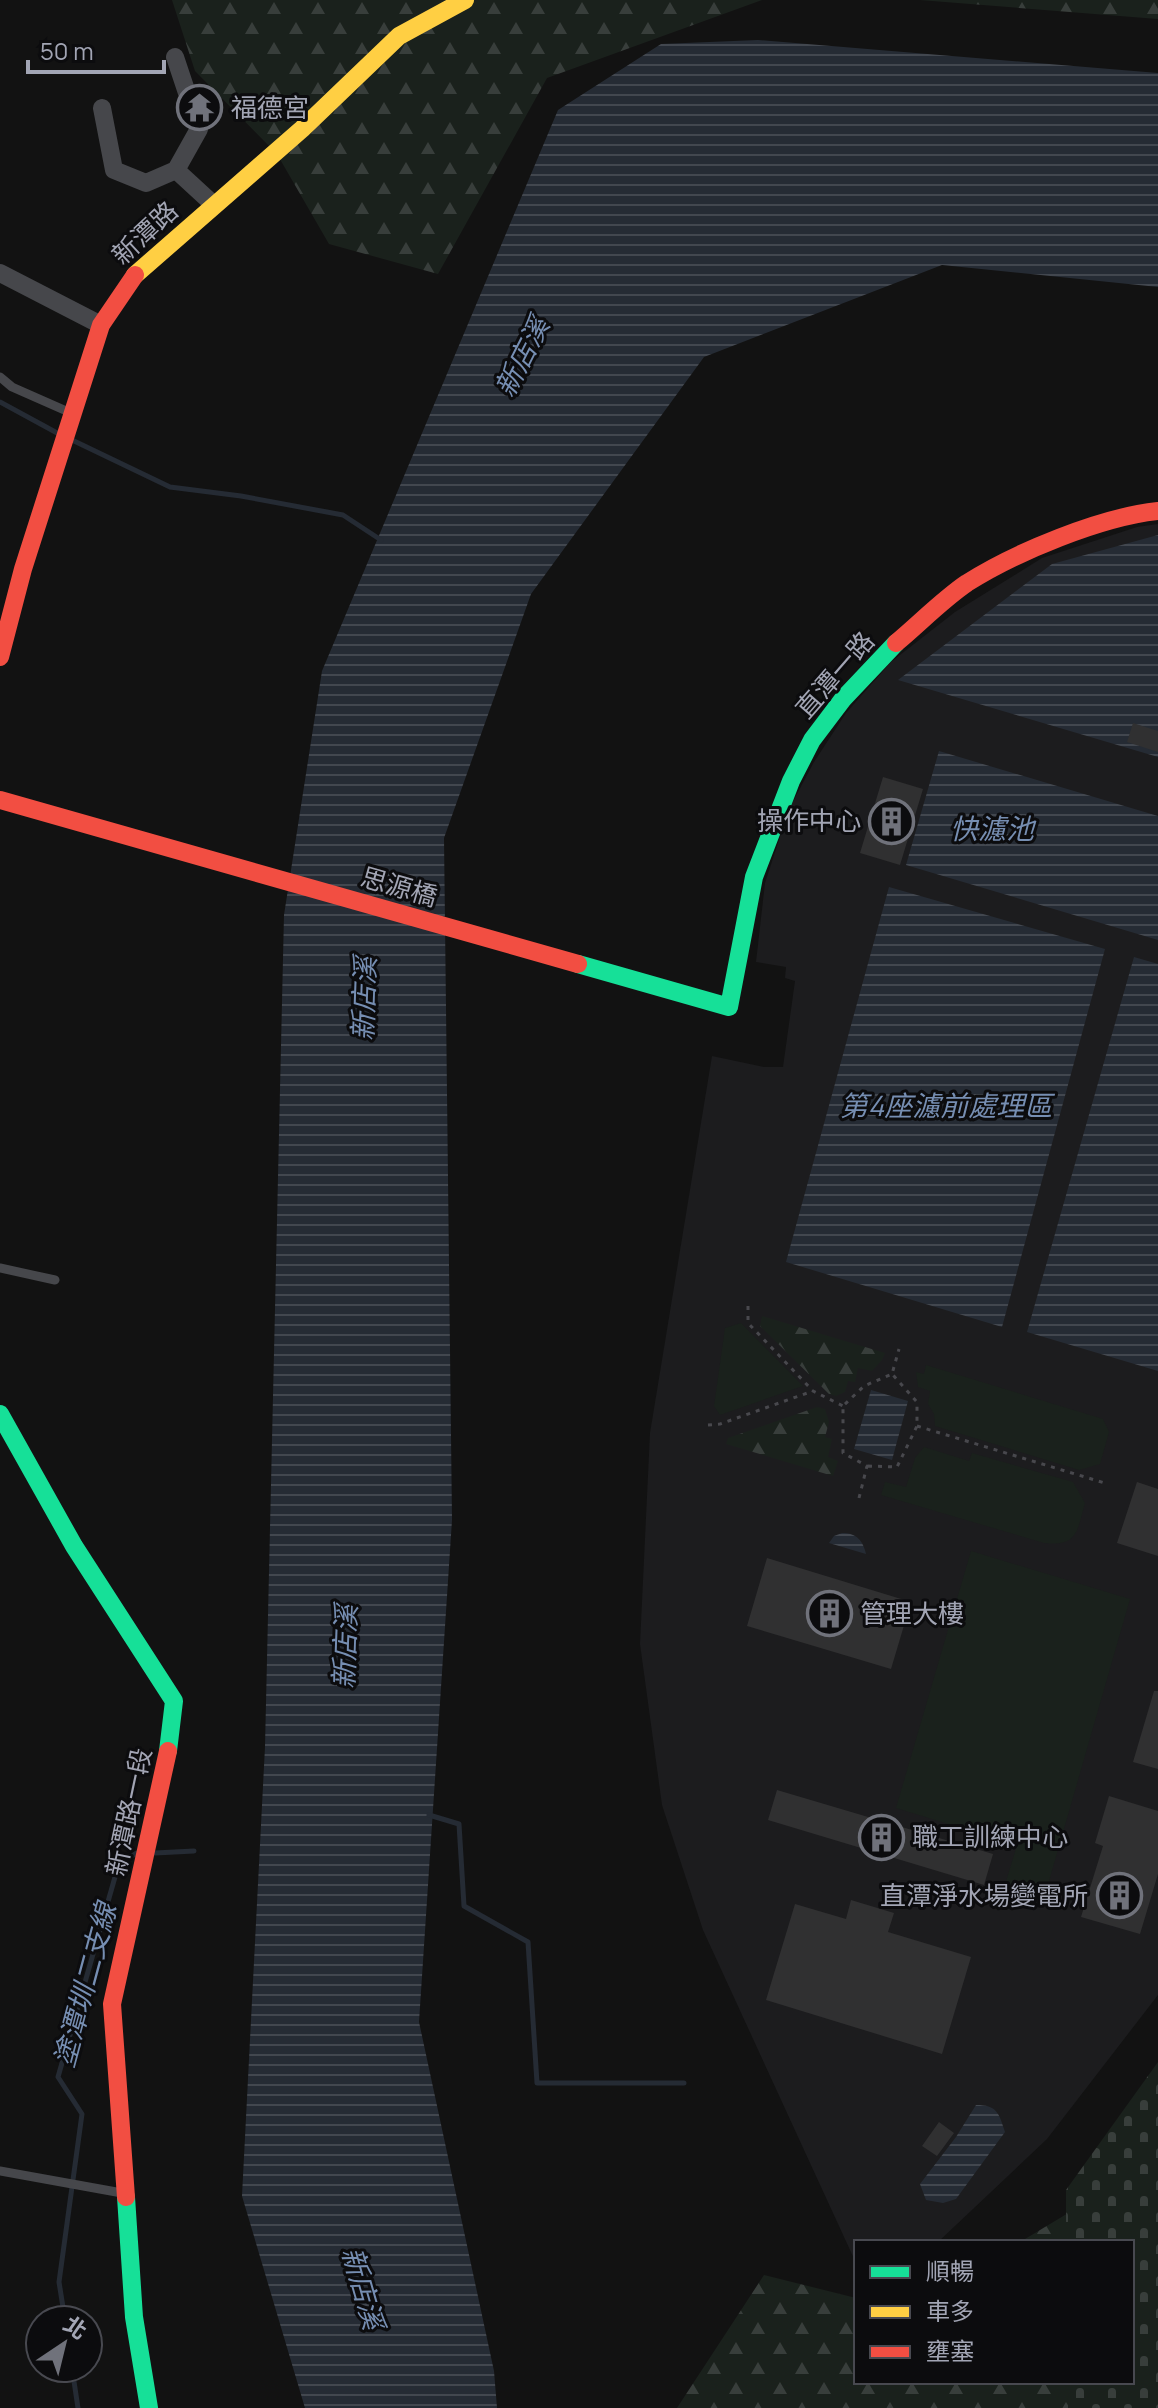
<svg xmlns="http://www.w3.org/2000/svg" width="1158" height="2408" viewBox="0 0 1158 2408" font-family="Manrope,'Noto Sans TC',sans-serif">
<defs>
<pattern id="forest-firs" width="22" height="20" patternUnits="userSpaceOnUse" patternTransform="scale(2)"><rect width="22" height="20" fill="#1a211c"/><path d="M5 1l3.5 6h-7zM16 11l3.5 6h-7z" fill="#383e3b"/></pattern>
<pattern id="cemetery-stones" width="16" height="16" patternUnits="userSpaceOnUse" patternTransform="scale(2)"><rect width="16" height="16" fill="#1a211c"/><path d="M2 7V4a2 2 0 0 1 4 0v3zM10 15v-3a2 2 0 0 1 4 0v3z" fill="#383e3b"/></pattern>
<pattern id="water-rules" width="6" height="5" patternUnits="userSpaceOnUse" patternTransform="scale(2)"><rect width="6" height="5" fill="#252b34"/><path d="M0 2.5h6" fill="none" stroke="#42474f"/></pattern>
</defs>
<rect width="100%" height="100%" fill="#121212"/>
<!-- built -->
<path fill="#1c1c1e" d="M1158,524V1995L1047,2139L938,2242H856V2263L703,1930L662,1805L640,1644L650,1433L712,1056L764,1067H783L795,981L785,978L786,967L756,962L765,883L789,809L814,762L846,713L891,662L955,612L1042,558L1137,527Z"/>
<!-- grass -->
<path fill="#1a211c" d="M741,1323L803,1386L720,1415L714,1406L725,1328Z
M926,1365L1103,1419L1109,1432L1100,1464L1079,1470L935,1426L934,1414L928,1404L930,1391L918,1387L916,1372L924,1374Z
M924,1447L969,1461L972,1453L1073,1482L1085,1503C1077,1531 1078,1547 1044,1543L881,1495L885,1482L906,1487L915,1458Z
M971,1551L1130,1599L1049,1881L1041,1892L1029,1898L1004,1888L1017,1845L896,1808Z"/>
<!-- forest -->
<path fill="url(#forest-firs)" d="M172,0H762L547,78L438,274L329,244L277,154L195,71Z
M920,0H1158V19Z
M762,1316L885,1353L882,1360L872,1371L858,1368L855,1382L848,1381L845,1392L836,1396L829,1394L760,1326Z
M817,1407L825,1409L829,1422L825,1437L832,1439L828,1457L838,1461L833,1476L726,1444L728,1438Z
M1100,2194L1158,2215V2408H677L764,2275L856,2298V2382H1132V2242H1020Z"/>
<!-- cemetery -->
<path fill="url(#cemetery-stones)" d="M1158,2062V2408H1068V2382H1132V2242H1066V2190Z"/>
<!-- water -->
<path fill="url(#water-rules)" d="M758,40L1158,73V287L942,265L704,357L531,594L444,838L452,1520L419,2022L494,2371L497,2408H305L242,2196L265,1747L284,915L322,671L558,110L661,44Z
M1158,535V757L898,680L1052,564Z
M939,751L1158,816V940L906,865Z
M889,887L1105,949L1002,1327L786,1262Z
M1134,957L1158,964V1371L1027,1332Z
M871,1390L908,1401L892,1460L854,1449Z
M842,1533C857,1533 863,1541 866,1554L829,1543L834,1536Z
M976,2105C997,2105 999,2113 1005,2132L956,2199L943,2203L926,2200L920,2184L956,2137Z"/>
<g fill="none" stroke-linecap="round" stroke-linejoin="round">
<!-- stream -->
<path stroke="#252b34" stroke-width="5" d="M0,402L59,434
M72,440L170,487L241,496L343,515L381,540
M429,1815L459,1824L464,1906L528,1942L537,2083H684
M155,1853L194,1851
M65,2320L59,2282L82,2114L58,2077L119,1863L137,1853
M72,2368L78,2408"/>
</g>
<!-- building -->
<path fill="#303031" d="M1133,723L1158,731V752L1127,742Z
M883,777L923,789L900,865L860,853Z
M1137,1482L1158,1489V1556L1117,1543Z
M767,1558L911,1602L891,1669L747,1626Z
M1154,1691H1158V1769L1133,1762Z
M777,1790L993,1854L984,1885L768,1820Z
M1109,1796L1158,1811V1874L1140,1934L1081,1917L1103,1846L1095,1843Z
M851,1900L894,1913L888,1932L971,1957L942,2054L766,2000L795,1904L846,1919Z
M939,2122L954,2133L937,2156L922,2146Z"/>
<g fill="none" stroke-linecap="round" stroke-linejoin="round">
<!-- path -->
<path stroke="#48484d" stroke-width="3" stroke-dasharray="4 6" stroke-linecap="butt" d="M748,1306V1323L813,1391L843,1406
M708,1425L720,1424L813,1391
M917,1426L1108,1484
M868,1466L897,1467L917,1426V1402L892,1374
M859,1498L867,1466L843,1453V1406L864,1386L892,1374L899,1349"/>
<!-- lane -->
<path stroke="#46474b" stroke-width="9" d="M0,377L12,387L71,413
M0,1268L55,1280
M0,2171L122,2193"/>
<!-- street -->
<path stroke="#46474b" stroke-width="18" d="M175,57L199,129L176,170
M102,108L114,170L146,183L176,170L214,205
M0,273L101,325"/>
<!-- fast -->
<path stroke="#16e098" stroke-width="18" d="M578,964L729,1007L754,877L791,781L812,740L843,699L896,643
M0,1414L74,1546L174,1701L168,1751
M126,2197L134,2317L149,2408"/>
<!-- slow -->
<path stroke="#ffcf43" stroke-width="18" d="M135,275L302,129L399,36L465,0"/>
<!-- jam -->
<path stroke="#f24e42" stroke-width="18" d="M896,643C919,624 942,600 967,583C1016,552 1101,517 1158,511
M0,657L23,569L101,325L135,275
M0,800L578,964
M126,2197L112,2004L168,1751"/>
</g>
<!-- icons -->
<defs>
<symbol id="temple-ring" viewBox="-11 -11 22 22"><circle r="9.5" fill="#0c0c0e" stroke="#70727b" stroke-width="1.5"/><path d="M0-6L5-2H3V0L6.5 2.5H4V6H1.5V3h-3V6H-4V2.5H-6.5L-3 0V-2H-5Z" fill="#70727b"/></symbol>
<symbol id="building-ring" viewBox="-11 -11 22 22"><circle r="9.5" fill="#0c0c0e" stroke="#70727b" stroke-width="1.5"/><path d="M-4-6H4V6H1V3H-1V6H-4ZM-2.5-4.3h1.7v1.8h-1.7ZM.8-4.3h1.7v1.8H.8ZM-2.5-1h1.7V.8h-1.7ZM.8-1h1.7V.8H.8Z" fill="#70727b"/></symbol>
</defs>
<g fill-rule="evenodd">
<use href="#temple-ring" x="174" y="82" width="51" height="51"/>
<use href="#building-ring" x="866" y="796" width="51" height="51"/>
<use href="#building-ring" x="804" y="1588" width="51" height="51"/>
<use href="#building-ring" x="856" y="1812" width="51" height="51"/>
<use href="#building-ring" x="1094" y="1870" width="51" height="51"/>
</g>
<g text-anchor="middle" stroke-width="6" stroke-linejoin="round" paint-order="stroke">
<!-- poi labels -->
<g font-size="26" fill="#a2a5b4" stroke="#0c0c0e" text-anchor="start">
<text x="231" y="117">福德宮</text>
<text x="861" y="830" text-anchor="end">操作中心</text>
<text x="860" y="1623">管理大樓</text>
<text x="912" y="1846">職工訓練中心</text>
<text x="1088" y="1905" text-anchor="end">直潭淨水場變電所</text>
</g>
<!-- street labels -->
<g font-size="26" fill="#a2a5b4" stroke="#0c0c0e">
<text transform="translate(145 233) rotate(-43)" y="9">新潭路</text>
<text transform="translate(835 675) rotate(-49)" y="9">直潭一路</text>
<text transform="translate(399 887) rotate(16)" y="9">思源橋</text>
<text transform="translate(129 1812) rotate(-78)" y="9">新潭路一段</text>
</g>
<!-- water labels -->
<g font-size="28" font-style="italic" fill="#768eb2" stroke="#0c0c0e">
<text transform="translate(522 357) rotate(-63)" y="10">新店溪</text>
<text x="992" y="839">快濾池</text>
<text transform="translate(364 999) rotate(-88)" y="10">新店溪</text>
<text x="946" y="1116">第4座濾前處理區</text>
<text transform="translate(345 1647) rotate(-88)" y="10">新店溪</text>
<text transform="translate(85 1985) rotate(-75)" y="10">塗潭圳二支線</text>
<text transform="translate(363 2288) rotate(74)" y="10">新店溪</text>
</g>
</g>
<!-- legend -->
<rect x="854" y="2240" width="280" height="144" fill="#0c0c0e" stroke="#484950" stroke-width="2"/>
<rect x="870" y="2266" width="40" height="12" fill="#16e098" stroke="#484950" stroke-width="2"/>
<text x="926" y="2280" font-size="24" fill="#a2a5b4">順暢</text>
<rect x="870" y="2306" width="40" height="12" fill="#ffcf43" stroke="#484950" stroke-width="2"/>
<text x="926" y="2320" font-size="24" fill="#a2a5b4">車多</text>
<rect x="870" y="2346" width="40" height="12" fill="#f24e42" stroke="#484950" stroke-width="2"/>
<text x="926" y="2360" font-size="24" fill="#a2a5b4">壅塞</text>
<!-- north arrow -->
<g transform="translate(64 2344) rotate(35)"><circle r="38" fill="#0c0c0e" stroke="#484950" stroke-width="2"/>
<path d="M0-6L14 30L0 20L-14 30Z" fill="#70727b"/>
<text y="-12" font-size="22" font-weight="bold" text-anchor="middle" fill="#a2a5b4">北</text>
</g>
<!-- scale -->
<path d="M28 60v12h136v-12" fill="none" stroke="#a2a5b4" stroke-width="4"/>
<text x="40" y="60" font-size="24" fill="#a2a5b4" stroke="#0c0c0e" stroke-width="6" paint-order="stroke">50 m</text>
</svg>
